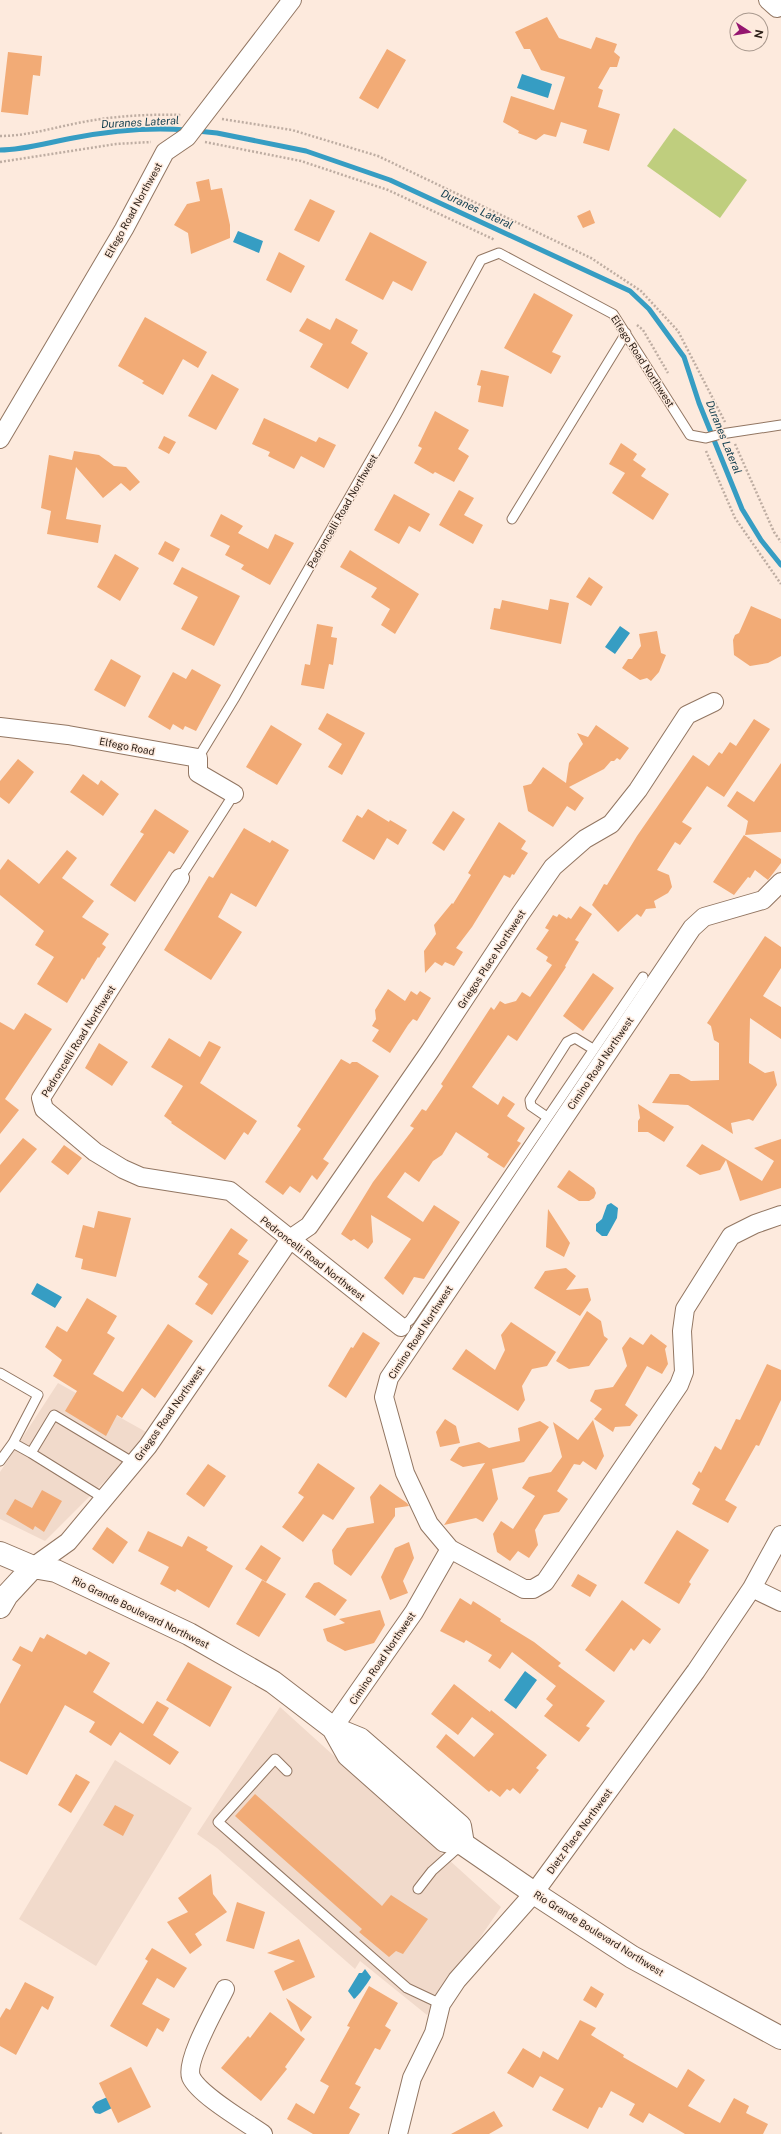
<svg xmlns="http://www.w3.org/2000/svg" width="781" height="2134" viewBox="0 0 781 2134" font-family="'Public Sans',sans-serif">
<rect width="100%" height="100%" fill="#fdeadd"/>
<!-- built -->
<path fill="#f1dacb" d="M58,1383L148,1433L134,1452L45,1541L0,1519V1472Z
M280,1707L501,1907L427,2015L360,1961L355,1969L217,1848L197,1834Z
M115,1760L192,1808L96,1966L19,1919Z"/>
<!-- green -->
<path fill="#bfce7e" d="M674,128L747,180L720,218L647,166Z"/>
<!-- water -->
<path fill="#369dc3" d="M522,74L552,84L548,98L517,88Z
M238,231L263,241L259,253L233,242Z
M620,626L630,633L615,654L605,647Z
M611,1203L618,1208L617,1218L607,1236H602L596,1231V1224L602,1219L607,1205Z
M37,1283L62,1297L55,1308L31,1294Z
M525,1671L537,1680L516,1709L504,1700Z
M365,1969L371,1977C370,1980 357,1998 354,1999L348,1991L359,1973H362Z
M112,2095L116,2106L100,2114L95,2113L92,2107L96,2102Z"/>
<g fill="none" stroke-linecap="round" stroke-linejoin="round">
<!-- stream -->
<path stroke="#369dc3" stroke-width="5" d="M197,131L217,133L306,151L390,180L630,291L649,309L684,357L699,403L742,509L761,540L781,565
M0,150C24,150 50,142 73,138C109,131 150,127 187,130"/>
</g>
<!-- building -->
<path fill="#f2ab76" d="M547,17L559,38L591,49L596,37L617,44L614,52L620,57L617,67H610L598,88L603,90L598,107L620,114L609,151L583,143L587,130L561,122L556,137L544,134L536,140L518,133L519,131L503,122L511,96L554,110L565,77L541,70L530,49H524L515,32Z
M387,49L406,60L378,109L359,98Z
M8,52L42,56L40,76L33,75L28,115L1,112Z
M209,179L211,190L222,188L230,225V238L191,254L188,233L174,225L187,204L200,201L196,182Z
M310,199L335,211L319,242L294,230Z
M590,210L595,223L583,228L577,216Z
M370,232L427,262L412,291L393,281L383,300L345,280Z
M279,252L305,266L291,293L266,280Z
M534,293L573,315L552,352L561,356L551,374L504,348Z
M145,317L207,352L198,368L183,359L163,395L142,383L144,381L118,366Z
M307,318L330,330L336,318L358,330L351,343L368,353L348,389L310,367L323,344L299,331Z
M481,370L509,376L503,407L478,402L481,386L477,385Z
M212,374L239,389L216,430L188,416Z
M435,411L469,430L458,449L469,456L454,482L435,472L433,474L414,463L422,448L418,446Z
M264,418L316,442L319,437L336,445L324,468L301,456L294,469L268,456L270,452L252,444Z
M164,436L176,442L169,454L158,448Z
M621,443L637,454L633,460L646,469L641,476L669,494L653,520L612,493L625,473L609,464Z
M74,451L99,455L114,466L126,467L140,482L130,491L121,483L103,498L76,467L66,519L101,525L98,543L47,534L51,511L41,508L49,455L72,460Z
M459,490L474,498L464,515L483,525L473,544L439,525Z
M394,494L430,514L420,532L409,526L399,544L374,530Z
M221,514L243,526L238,533L268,549L275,534L294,543L270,585L241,569L244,565L225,555L230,546L210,536Z
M165,541L180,549L173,562L158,554Z
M350,550L419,594L395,634L381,625L390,609L371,597L377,588L340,567Z
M115,554L139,568L120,601L97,587Z
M182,567L240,596L214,646L181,629L198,597L173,584Z
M589,577L603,587L591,606L576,597Z
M550,599L569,603L561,644L490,629L494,608L500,609L502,600L548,610Z
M751,606L781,619V656L768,663L750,666L734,655L733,640L735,635L739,633Z
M317,624L333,627L331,637L337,638L333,665L329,664L324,689L301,685L305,664L310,665Z
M657,631L661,653L666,655L659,672L651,681L647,678L640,680L622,668L628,659H632L641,646L639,634Z
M111,659L141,676L125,707L94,690Z
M192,669L221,685L196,731L185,726L183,730L173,724L170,730L148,717L173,672L186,679Z
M327,713L365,733L342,775L328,767L342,744L318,729Z
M754,719L770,729L724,797L707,786L682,822L692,828L680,845L675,842L657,870L669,875L672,887L668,893L654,901L656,908L646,909L641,917L637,914L618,932L592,905L604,884L607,885L637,836L693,755L709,766L719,752L722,754L730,742L736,746Z
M271,725L302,744L277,785L246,767Z
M596,725L629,748L620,760L617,758L614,761H611L604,769L569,787L584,798L575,811L567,806L553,827L528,811L523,786L531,784L543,767L566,783L569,763L583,744L577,733L588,737Z
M18,759L34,772L9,804L0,797V781Z
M781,763V832L745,835L748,821L727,806L737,791L754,802Z
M83,774L98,785L101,780L119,794L103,816L70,792Z
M155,809L189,831L174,854L169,851L135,902L110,885L144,834L140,832Z
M368,809L389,822L390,820L407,830L398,845L387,838L374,860L342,841L357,815L362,818Z
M453,811L465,819L444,851L432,843Z
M499,822L526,841L521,849L528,853L514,875L512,874L510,878L504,875L472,927L456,948L463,952L454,966L445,962L442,966L435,962L425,973L424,951L436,934L434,925L452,903L453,904L471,875L468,873Z
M244,828L270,843L272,840L289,850L256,907L231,893L218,917L242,932L211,980L164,950L209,876L213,878Z
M744,835L781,859V863L768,880L755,870L750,878L748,877L734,895L713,882Z
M67,850L77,858L62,878L94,901L82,917L109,934L102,944L106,947L99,958L98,957L84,980L82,978L67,1003L37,984L54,957L35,945L44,931L0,895V870L8,859L39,884Z
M580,906L592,914L575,940L579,942L565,966L566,967L517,1041L508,1035L472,1087L498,1105L503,1096L515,1104L507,1116L525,1128L517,1141L521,1143L504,1168L487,1157L489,1154L456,1132L442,1155L433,1161L419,1182L405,1172L387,1197L423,1222L434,1205L460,1222L424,1279L414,1277L403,1295L384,1278L411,1239L371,1215L373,1242L368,1249L354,1239L351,1241L341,1234L373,1182L414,1128L410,1126L422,1109L426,1111L443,1086L441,1084L491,1007L494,1010L500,1001L505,1004L516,1001L522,992L530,997L552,965L546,961L548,957L536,949L549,930L545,928L553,915L557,917L559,914L567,919L568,917L571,919Z
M765,936L781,947V968L763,996L781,1007V1039L750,1018L749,1063L765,1073L774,1071L777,1085L753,1121L749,1119L731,1123L733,1134L688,1105L652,1103L670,1074H679L691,1081L719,1080V1043L714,1040L711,1026L707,1023Z
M593,973L614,988L583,1031L563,1016Z
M388,989L405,1001L411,991L417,995L420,991L431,998L417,1021L413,1019L408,1025L390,1053L372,1041L379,1030L372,1026L376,1019L375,1010Z
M25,1013L52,1029L5,1099L19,1110L0,1134V1022L14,1030Z
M169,1038L200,1057L209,1041L221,1047L200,1083L257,1121L248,1135L244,1132L225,1160L171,1123L172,1122L164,1116L183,1086L151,1067Z
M99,1043L128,1062L112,1086L85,1068Z
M341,1059L350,1064L352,1062H357L379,1076L323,1159L329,1163L317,1180L312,1175L300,1193L290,1186L283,1195L265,1182L301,1129L297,1126Z
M638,1104L674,1127L664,1142L648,1132H638V1121L640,1118Z
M23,1138L37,1149L0,1193V1165Z
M781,1139V1188L740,1201L726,1160L720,1170L700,1175L686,1166L702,1144L762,1181L774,1161L754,1148Z
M64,1145L82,1158L68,1175L51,1162Z
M569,1170L594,1188L596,1193L594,1198L589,1201H579L557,1187Z
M548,1209L570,1243L564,1257L546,1247Z
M98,1211L131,1218L116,1277L81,1269L83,1259L75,1257L83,1225L94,1228Z
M231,1228L248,1240L238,1254L249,1261L212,1315L195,1304L208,1284L198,1277Z
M566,1268L576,1276L566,1290L588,1288L591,1300L580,1316L534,1288L545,1271Z
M87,1298L117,1316L107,1333L115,1338L93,1374L123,1392L168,1324L193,1341L155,1398L142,1388L122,1418L117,1415L106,1436L65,1411L77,1391L53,1376L62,1360L45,1347L57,1326L67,1332Z
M587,1311L601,1321L604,1336L608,1339L589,1366L569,1369L556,1361Z
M511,1322L556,1352L547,1366L532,1369L522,1386L525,1400L518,1411L452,1369L466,1349L495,1370L505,1350L501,1335Z
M363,1332L380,1343L346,1398L328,1386L351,1347L353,1348Z
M651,1334L667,1346L665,1349L668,1364L662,1374L647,1366L625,1405L638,1415L630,1426L615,1427L613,1432L594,1419L602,1409L590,1401L595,1390L613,1387L627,1366L622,1348L630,1337L643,1345Z
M767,1364L781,1370V1400L759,1446L756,1445L725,1500L737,1507L728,1523L692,1504L700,1489L692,1484L699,1471L701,1473L715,1446L721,1450L736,1419L740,1420Z
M445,1419L456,1426L460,1443L440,1447L436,1432Z
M593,1420L604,1456L596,1470L583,1461L580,1465L574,1464L557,1491L568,1499L559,1512L544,1515L535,1530L538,1545L529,1558L518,1551L510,1561L497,1552L493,1534L501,1521L513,1529L535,1496L522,1488L529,1477L551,1472L562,1457L553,1422L578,1440Z
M540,1421L549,1427L524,1462L492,1469L498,1499L483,1522L476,1518L444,1525L485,1463L463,1467L450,1460L459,1447L479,1442L489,1448L520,1441L518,1428Z
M318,1463L355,1488L333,1520L323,1514L303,1542L282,1527L304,1497L298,1493Z
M208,1464L226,1476L204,1507L186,1494Z
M380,1484L407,1503L409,1506L395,1508V1516L351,1576L334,1564L332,1550L347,1528L374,1523L370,1497Z
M42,1490L62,1501L44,1532L35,1526L33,1530L6,1514L15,1499L32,1508Z
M107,1527L128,1542L113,1564L92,1549Z
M677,1530L709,1550L689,1582L691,1584L679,1604L644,1583Z
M148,1531L182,1547L188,1536L208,1547L206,1550L233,1566L209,1608L177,1589L175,1592L160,1584L169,1567L138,1551Z
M409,1542L414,1558L403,1581L408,1593L390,1600L381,1577L395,1548Z
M261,1545L281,1558L266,1582L245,1569Z
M578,1574L597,1585L590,1597L571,1586Z
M262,1580L286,1594L259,1637L236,1624Z
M319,1582L347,1600L335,1616L305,1597L314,1583Z
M460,1598L471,1605L473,1601L501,1619L500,1621L534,1642L561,1663L558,1666L605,1701L586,1726L590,1728L579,1742L544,1716L553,1705L546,1699L556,1686L512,1652L500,1669L488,1661L492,1655L466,1640L464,1643L440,1631Z
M622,1600L661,1629L650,1644L643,1639L634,1651L631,1648L614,1672L585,1650Z
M380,1610L385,1625L374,1643L345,1651L327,1641L323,1629L345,1623L339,1619Z
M47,1634L86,1655L89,1651L110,1663L93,1692L143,1724L157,1701L169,1708L153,1735L179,1752L170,1765L120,1732L111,1746L89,1732L95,1722L65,1705L27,1775L0,1761V1704L21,1665L12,1660L20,1646L32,1652L40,1637L44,1639Z
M188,1662L232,1687L210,1727L166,1700Z
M454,1684L490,1712L491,1710L547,1755L536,1768L539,1770L520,1794L513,1788L510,1791L507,1789L500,1797L491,1790L489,1792L436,1747L446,1734L474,1757L494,1734L472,1717L458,1735L431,1714Z
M76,1774L90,1782L71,1813L58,1805Z
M255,1794L382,1906L391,1895L428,1919L403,1954L396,1951L389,1957L359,1932L362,1929L235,1816Z
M115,1805L134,1815L123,1836L103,1825Z
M211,1874L213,1894L227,1912L195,1934L202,1945L190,1954L167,1922L188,1912L178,1898Z
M237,1902L265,1912L254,1949L226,1941Z
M299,1939L315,1977L283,1991L274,1971L295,1961L267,1953Z
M152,1948L187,1968L174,1988L157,1978L142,2004L170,2019L163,2032L157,2028L147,2047L110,2026L148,1961L145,1959Z
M25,1982L54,1997L48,2010L42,2006L16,2055L0,2046V2018L6,2008L10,2010Z
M369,1986L398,2003L385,2026L391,2030L380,2050L375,2048L355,2084L361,2087L349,2108L360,2114L349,2134H313L287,2119L296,2103L314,2114L329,2086L320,2081L350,2027L347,2026Z
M591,1986L604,1994L596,2008L583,2000Z
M286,1998L312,2017L301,2032Z
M270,2012L305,2039L285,2067L287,2069L261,2101L221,2068L248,2036L250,2038Z
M580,2020L596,2028L591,2035L624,2055L623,2057L677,2088L688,2069L705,2080L688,2106L720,2123L734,2098L749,2106L746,2113L768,2124L763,2134H685L649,2113L643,2123L629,2115L635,2104L611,2091L602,2108L599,2107L588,2129L552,2110L564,2089L540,2076L533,2088L507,2073L523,2048L540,2058L543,2051L558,2060Z
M131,2067L151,2107L118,2123L99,2083Z
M494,2111L503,2126L489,2134H451Z"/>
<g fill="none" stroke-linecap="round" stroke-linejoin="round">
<defs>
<path id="lane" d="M512,519L626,333
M198,758L234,699L397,414L481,260L499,253L613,314L690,435L706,438L721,434L781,425
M180,878L234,794
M547,1117L531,1106L530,1100L567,1042L575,1038L593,1049
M401,1327L410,1320L643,977
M0,1373L38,1395L13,1443L0,1461
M13,1443L31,1453
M105,1499L31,1453L54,1415L134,1463
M287,1771L275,1759L218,1822L407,1988L441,2004
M418,1889L432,1871L460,1846"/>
<path id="street" d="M768,0L777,8
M0,439L124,229L165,152L187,137L292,0
M0,727L68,735L198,758V773L234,794
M180,878L41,1098L44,1109L95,1152L123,1169L141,1177L230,1191L401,1327
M450,1549L524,1589H533L545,1582L679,1385L684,1372L682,1331L685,1309L731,1236L755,1224L781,1215
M33,1567L68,1542L148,1446L290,1239L309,1226L430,1051L521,913L553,867L585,839L611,824L638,790L687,715L714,702
M752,1588L781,1602
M333,1728L414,1612L450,1549L429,1524L405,1473L384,1397L389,1378L692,928L704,917L763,900L781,882
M225,1989C217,2006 185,2060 191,2077C199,2095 246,2122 263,2134
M398,2134L412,2078L434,2033L441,2004L457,1980L534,1893L696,1671L752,1588L781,1535"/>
<path id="secondary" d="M0,1553L33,1567L56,1571L189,1634L273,1682L333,1728L360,1739L460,1826L463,1844
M0,1607L7,1595L33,1567
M333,1728L348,1755L445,1841L463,1844L534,1893L632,1957L781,2038"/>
</defs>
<!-- lane casing -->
<use href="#lane" stroke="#927662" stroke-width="11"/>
<!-- street casing -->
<use href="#street" stroke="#927662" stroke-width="20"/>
<!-- secondary casing -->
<use href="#secondary" stroke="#927662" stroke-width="24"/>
<!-- path -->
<path stroke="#beada2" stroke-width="2.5" stroke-dasharray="2 2" stroke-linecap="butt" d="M222,119L292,130L378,156L591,258L641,291L678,331L725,422
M0,136C27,136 52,128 78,123C112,116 147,114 182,115
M205,142L301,161L388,190L495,240
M0,162L116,144L151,142
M637,325L643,330L668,373
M735,444L774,532L781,542
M706,451L735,518L781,584
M0,2133L2,2134"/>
<!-- lane -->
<use href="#lane" stroke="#fff" stroke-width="9"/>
<!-- street -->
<use href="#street" stroke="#fff" stroke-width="18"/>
<!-- secondary -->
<use href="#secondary" stroke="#fff" stroke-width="22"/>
</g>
<g text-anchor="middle" stroke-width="3" stroke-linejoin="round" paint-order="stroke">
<!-- street labels -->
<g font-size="10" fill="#2c2018" stroke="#fdeadd">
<text transform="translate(133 210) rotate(-61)" y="4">Elfego Road Northwest</text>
<text transform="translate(643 361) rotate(57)" y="4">Elfego Road Northwest</text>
<text transform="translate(342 511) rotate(-60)" y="4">Pedroncelli Road Northwest</text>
<text transform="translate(127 746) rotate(11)" y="4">Elfego Road</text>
<text transform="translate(491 959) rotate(-57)" y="4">Griegos Place Northwest</text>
<text transform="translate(78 1041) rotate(-58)" y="4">Pedroncelli Road Northwest</text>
<text transform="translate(600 1063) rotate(-56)" y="4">Cimino Road Northwest</text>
<text transform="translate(313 1258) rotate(38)" y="4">Pedroncelli Road Northwest</text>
<text transform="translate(420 1332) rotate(-57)" y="4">Cimino Road Northwest</text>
<text transform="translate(169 1413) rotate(-55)" y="4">Griegos Road Northwest</text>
<text transform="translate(141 1612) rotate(26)" y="4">Rio Grande Boulevard Northwest</text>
<text transform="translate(382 1658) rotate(-56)" y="4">Cimino Road Northwest</text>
<text transform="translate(579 1831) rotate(-54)" y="4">Dietz Place Northwest</text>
<text transform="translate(599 1933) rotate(32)" y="4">Rio Grande Boulevard Northwest</text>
</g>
<!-- water labels -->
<g font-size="11" font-style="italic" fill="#113d4e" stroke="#fdeadd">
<text transform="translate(140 122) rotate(-3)" y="4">Duranes Lateral</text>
<text transform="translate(477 209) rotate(25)" y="4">Duranes Lateral</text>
<text transform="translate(724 437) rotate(68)" y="4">Duranes Lateral</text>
</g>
</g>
<!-- north arrow -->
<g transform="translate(749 32) rotate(102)"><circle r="19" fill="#fdeadd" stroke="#a9998e"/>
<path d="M0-3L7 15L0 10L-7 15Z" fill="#94156f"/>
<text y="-6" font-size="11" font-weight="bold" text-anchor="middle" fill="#2c2018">N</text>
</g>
</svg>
